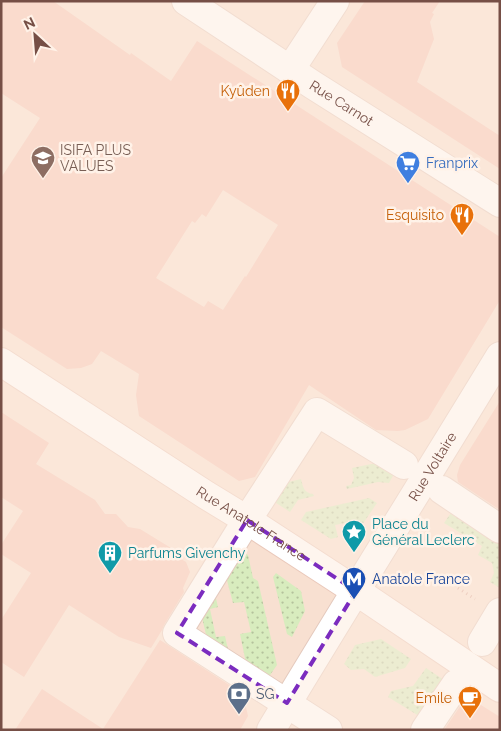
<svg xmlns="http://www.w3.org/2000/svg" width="501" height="731" viewBox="0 0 501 731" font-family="Raleway,sans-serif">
<defs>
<pattern id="park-dots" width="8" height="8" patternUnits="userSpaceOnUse" patternTransform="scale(1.25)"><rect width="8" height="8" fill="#d8ecbe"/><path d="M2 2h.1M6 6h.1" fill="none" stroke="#b4c29c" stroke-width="1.8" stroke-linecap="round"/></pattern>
</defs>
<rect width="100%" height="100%" fill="#feede0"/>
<!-- residential -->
<path fill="#f8e0d1" d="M1,1H500V730H1Z"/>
<!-- park -->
<path fill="url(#park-dots)" d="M376,463L394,474L389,483L378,482L347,489L346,486L351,485L354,478L352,468Z
M301,479C303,487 304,493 313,494L314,496L298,500L290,512L270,499L280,484Z
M369,498L377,503L356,534L351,522L335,525L338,537L331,539L301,520L306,512Z
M453,510L500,538V588L490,582L494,573L492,563L478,555L482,546L444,523Z
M240,550L248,555L253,578L258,581L277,665L268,678L246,663L240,634L251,632L244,602L233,603L225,573Z
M276,573L301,591L305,611L292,637L287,634L273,577Z
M214,590L218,607L210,609L216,637L225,636L229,654L207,639L201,613Z
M381,639L411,659L405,668L375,677L364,669L351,670L344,664L355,645Z
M426,668L444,680L419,716L388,697L391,691L413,686Z"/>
<!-- building -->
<path fill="#f5c5b6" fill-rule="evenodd" d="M1,1H53L130,55L131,53L171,81L197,41L500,237V300L428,419L405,430L398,431L376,430L309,385L255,477L239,481L139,416L136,395L139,374L101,351L92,364L81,368L67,369L1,327V178L40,118L1,93ZM223,190L278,225L246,277L245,276L223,310L208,301L204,307L156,278L192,221L195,223L202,214L206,217Z
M365,1H440L432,13L434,14L430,22L434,39L417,82L500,136V169L342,67L337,43Z
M500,401V510L458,482L457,475L460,465Z
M1,412L49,443L36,464L95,500L105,514H116L128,527L140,529L171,548L173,554L186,562L190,572L183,588L184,592L164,625L162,630L151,648L119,637L69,605L24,677L1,662V620L31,573L1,554V545L23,511L1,497Z
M160,640L243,694L248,716L240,730H15L42,689L103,729Z
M473,700L500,717V730H444L463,702Z"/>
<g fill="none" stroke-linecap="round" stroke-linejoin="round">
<defs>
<g id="street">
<path id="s1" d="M186,1L313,85L500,203"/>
<path d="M290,70L335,1"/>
<path d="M442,490L500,529"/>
<path d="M482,642L500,612"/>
<path id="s2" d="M271,730C346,605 424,481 500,356"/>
<path d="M328,730L177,633L247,520L317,412L404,465"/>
<path d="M425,730L456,684"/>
</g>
<g id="secondary">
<path id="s3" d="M1,362L206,495L247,520L356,591L500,688"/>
</g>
</defs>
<!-- street casing -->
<use href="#street" stroke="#e4cabe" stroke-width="30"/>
<!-- secondary casing -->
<use href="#secondary" stroke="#eac9bb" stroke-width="30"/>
<!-- path -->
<path stroke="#daa899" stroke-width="3" stroke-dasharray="1 4" stroke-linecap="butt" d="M458,588L475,599"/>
<!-- street -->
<use href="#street" stroke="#fff" stroke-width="28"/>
<!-- secondary -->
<use href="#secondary" stroke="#fff" stroke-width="28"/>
</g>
<!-- marked area -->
<path d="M0 0H501V731H0ZM247,520L356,591L287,703L177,633Z" fill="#feede0" fill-opacity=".55" fill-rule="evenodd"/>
<path fill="none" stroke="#7b2cbf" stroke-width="4" stroke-dasharray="10 6" stroke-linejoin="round" d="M247,520L356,591L287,703L177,633Z"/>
<!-- icons -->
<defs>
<symbol id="restaurant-pin" viewBox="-11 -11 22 30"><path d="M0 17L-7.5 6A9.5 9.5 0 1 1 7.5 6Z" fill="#e8710a" stroke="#fff2e8"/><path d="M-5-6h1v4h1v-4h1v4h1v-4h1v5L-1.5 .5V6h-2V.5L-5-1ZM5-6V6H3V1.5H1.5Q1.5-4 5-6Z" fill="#fff"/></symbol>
<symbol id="university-pin" viewBox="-11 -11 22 30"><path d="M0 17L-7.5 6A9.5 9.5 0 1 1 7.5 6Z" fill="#8d6e63" stroke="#fff2e8"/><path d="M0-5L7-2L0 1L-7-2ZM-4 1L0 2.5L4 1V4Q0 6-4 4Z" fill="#fff"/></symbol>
<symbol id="supermarket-pin" viewBox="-11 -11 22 30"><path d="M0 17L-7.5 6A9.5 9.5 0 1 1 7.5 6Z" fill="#3f7fe0" stroke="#fff2e8"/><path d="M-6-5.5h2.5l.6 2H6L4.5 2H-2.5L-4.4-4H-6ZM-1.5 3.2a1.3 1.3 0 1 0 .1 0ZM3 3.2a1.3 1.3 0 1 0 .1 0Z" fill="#fff"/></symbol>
<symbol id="sight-pin" viewBox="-11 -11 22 30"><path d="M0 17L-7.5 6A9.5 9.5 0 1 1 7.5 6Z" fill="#0f9aa8" stroke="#fff2e8"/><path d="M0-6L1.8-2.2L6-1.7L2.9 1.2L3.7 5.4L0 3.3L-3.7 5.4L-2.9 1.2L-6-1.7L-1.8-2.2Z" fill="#fff"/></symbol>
<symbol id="building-pin" viewBox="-11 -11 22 30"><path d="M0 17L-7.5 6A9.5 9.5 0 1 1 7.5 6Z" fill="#0f9aa8" stroke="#fff2e8"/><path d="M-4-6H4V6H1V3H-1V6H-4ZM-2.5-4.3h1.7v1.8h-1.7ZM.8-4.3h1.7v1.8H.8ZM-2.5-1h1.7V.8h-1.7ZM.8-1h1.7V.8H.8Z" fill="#fff"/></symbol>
<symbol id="metro-pin" viewBox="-11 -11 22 30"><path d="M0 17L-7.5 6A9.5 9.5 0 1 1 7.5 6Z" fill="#1a4fb4" stroke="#fff2e8"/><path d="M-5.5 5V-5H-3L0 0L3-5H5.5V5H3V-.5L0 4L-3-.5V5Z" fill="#fff"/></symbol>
<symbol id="bank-pin" viewBox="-11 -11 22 30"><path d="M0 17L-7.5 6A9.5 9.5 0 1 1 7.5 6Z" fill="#5c6f8a" stroke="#fff2e8"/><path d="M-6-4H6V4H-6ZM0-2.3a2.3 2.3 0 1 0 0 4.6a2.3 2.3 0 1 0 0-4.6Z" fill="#fff"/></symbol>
<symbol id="cafe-pin" viewBox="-11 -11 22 30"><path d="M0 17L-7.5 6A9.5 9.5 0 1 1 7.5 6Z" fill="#e8710a" stroke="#fff2e8"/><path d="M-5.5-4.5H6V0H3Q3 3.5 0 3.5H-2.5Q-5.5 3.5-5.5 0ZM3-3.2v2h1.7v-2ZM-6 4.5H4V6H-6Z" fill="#fff"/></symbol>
</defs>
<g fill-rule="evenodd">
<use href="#restaurant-pin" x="274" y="77" width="28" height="38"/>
<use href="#university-pin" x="29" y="144" width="28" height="38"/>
<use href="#supermarket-pin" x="394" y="149" width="28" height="38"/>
<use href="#restaurant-pin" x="448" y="201" width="28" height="38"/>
<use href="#sight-pin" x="340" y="518" width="28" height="38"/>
<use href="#building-pin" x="96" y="539" width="28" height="38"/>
<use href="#metro-pin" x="340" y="565" width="28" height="38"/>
<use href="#bank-pin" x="225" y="680" width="28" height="38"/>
<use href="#cafe-pin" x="456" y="684" width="28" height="38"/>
</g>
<g text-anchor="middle" stroke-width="5" stroke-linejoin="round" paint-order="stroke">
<!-- food labels -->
<g font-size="14" fill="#c56008" stroke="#fff2e8" text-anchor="end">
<text x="270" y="96">Kyûden</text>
<text x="444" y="220">Esquisito</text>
<text x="452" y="703">Emile</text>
</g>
<!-- street labels -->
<g font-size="14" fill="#764f46" stroke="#fff2e8">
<text dy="5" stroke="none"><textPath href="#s1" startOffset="186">Rue Carnot</textPath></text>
<text dy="5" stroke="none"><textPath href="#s2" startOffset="309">Rue Voltaire</textPath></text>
<text dy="5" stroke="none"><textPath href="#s3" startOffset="298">Rue Anatole France</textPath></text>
</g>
<!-- education labels -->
<g font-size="14" fill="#785e54" stroke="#fff2e8" text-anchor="start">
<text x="60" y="155">ISIFA PLUS<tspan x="60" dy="16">VALUES</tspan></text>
</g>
<!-- shop labels -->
<g font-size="14" fill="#366cbe" stroke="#fff2e8" text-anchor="start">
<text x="426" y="168">Franprix</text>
</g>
<!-- culture labels -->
<g font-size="14" fill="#0d838f" stroke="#fff2e8" text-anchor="start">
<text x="372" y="529">Place du<tspan x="372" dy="16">Général Leclerc</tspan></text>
<text x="128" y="558">Parfums Givenchy</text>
</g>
<!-- transit labels -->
<g font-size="14" fill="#164399" stroke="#fff2e8" text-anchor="start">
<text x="372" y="584">Anatole France</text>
</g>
<!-- service labels -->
<g font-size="14" fill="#4e5e75" stroke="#fff2e8" text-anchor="start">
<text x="256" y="699">SG</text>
</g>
</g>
<!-- border -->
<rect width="501" height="731" fill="none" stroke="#764f46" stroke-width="5"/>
<!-- north arrow -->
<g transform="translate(35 35) rotate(334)" stroke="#fff2e8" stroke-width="4" paint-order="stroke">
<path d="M0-4L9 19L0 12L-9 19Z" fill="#764f46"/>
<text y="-8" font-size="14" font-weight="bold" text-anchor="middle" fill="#764f46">N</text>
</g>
</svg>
